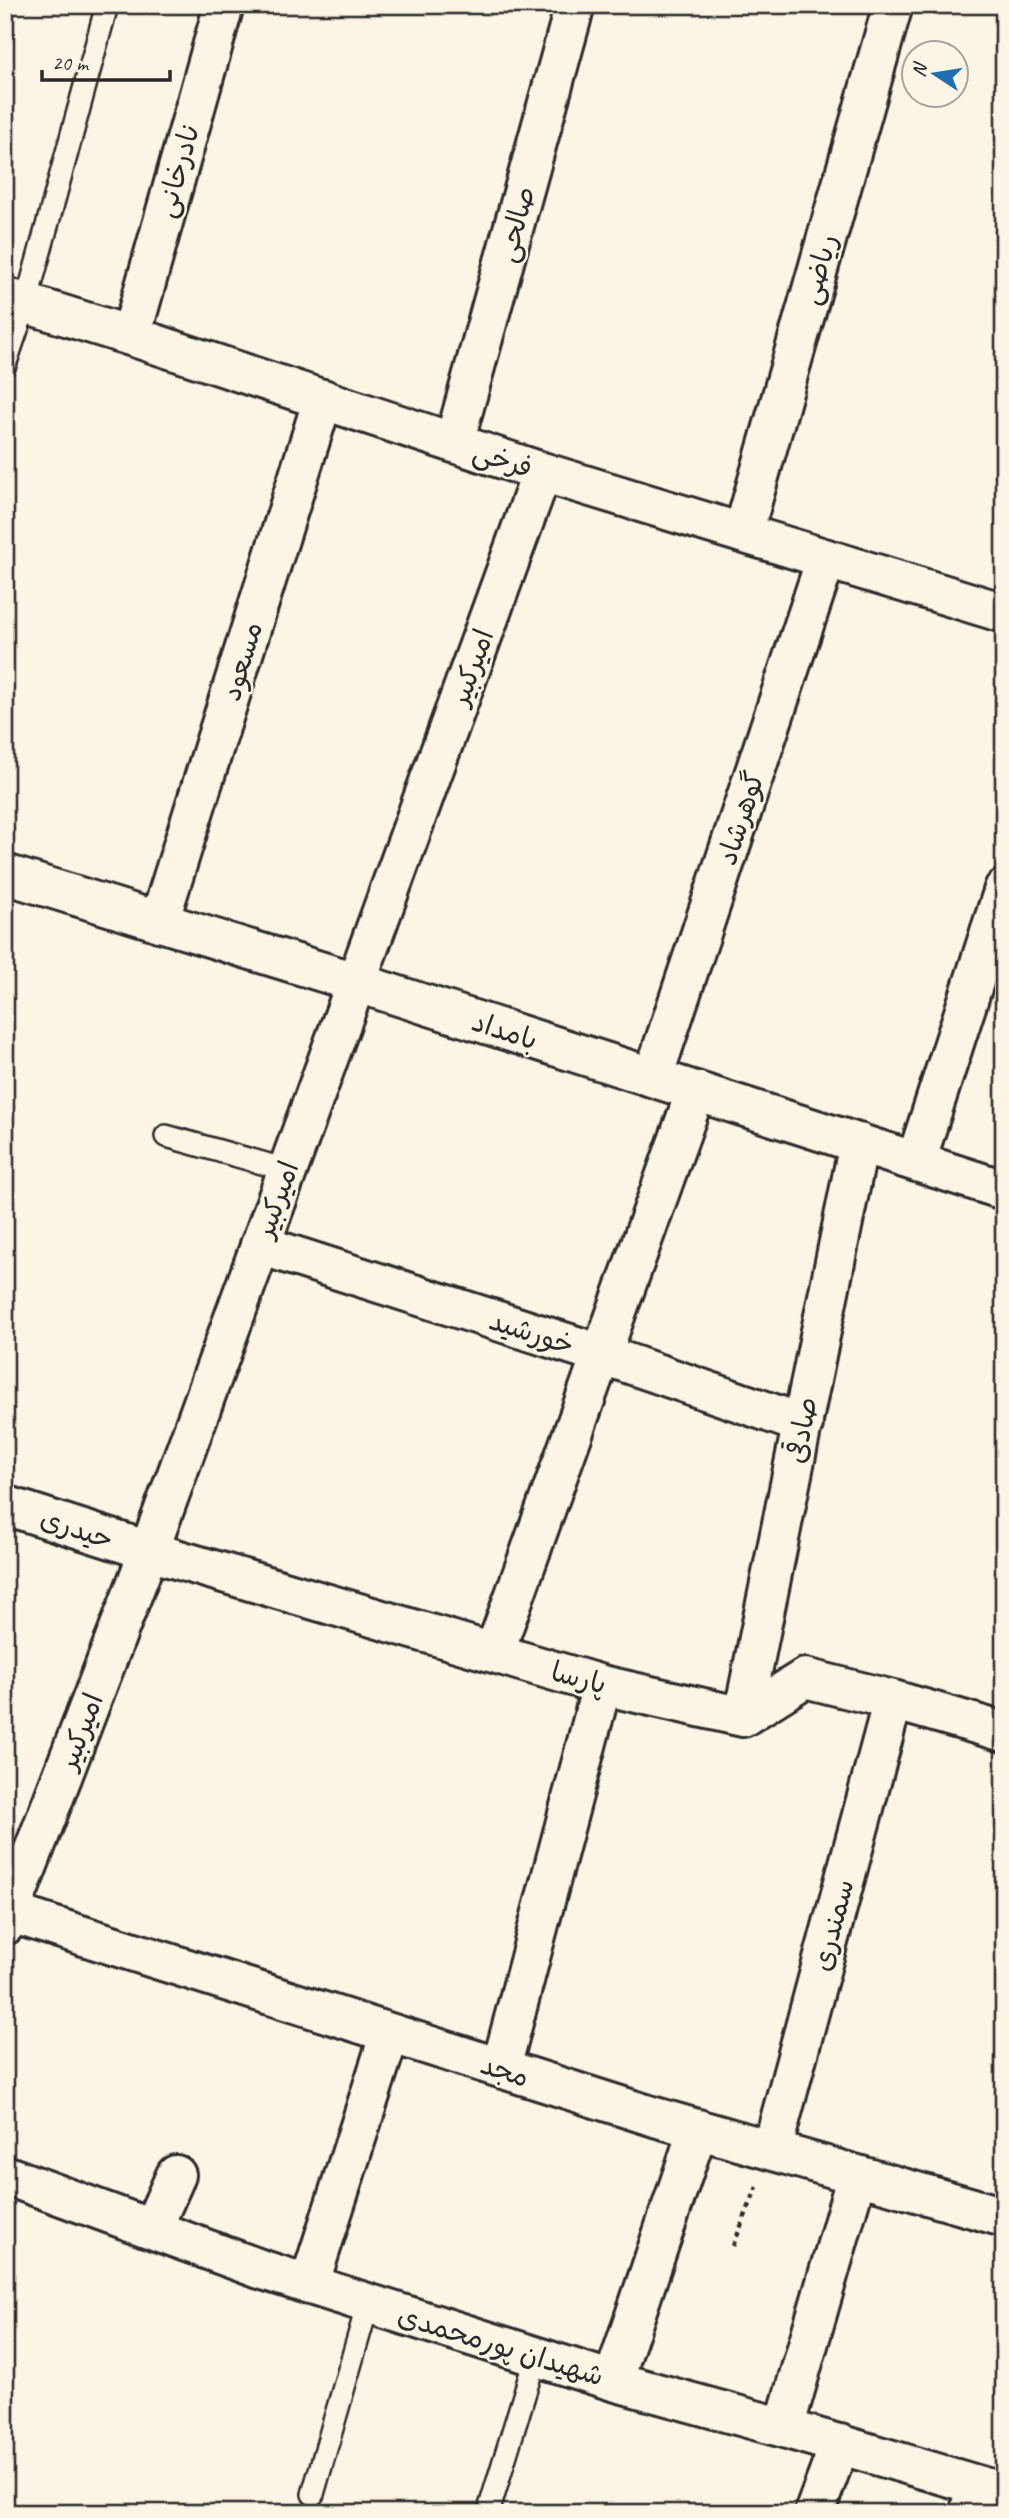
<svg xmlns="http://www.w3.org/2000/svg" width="1009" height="2518" viewBox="0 0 1009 2518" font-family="Caveat,'Playpen Sans Arabic',sans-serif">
<rect width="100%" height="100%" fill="#fcf5e5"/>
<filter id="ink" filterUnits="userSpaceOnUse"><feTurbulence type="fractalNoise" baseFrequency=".0143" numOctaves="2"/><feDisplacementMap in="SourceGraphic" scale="14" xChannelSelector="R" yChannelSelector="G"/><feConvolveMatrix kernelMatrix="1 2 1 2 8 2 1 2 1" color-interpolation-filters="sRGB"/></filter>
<g filter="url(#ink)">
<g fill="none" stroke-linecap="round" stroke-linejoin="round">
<defs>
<path id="service" d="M5,365L26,303L107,5
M166,1136L287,1170
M313,2494L368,2304
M489,2510L536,2356
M960,2513L969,2482"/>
<path id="minor" d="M131,336L224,5
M454,443L575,5
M743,533L893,5
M5,874L355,982L1004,1190
M159,922L323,399
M653,1077L826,559
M916,1161L1004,889
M260,1245L601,1354L803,1424
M5,1505L149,1551L602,1685L743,1717L805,1678L893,1700L1004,1732
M494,1653L696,1091
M743,1717L859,1143
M5,1911L655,2117L1004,2217
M501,2068L602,1685
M772,2150L893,1700
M5,2175L260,2269L613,2381L784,2428L1004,2493
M152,2229L176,2175
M309,2285L390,2033
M613,2381L698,2129
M784,2428L857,2175
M814,2513L840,2444"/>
<path id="tertiary" d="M5,297L131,336L542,472L1004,613
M5,1925L149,1551L542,472"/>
</defs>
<!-- service casing -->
<use href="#service" stroke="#2b2b2b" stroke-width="26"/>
<!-- minor casing -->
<use href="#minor" stroke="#2b2b2b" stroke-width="44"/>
<!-- tertiary casing -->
<use href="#tertiary" stroke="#2b2b2b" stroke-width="44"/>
<!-- path -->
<path stroke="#2b2b2b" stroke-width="4.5" stroke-dasharray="5 5" stroke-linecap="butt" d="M733,2246L757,2187"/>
<!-- service -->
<use href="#service" stroke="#fcf5e5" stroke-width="21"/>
<!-- minor -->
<use href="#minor" stroke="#fcf5e5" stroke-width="38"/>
<!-- tertiary -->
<use href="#tertiary" stroke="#fcf5e5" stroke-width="38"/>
</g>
</g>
<g text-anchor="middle" stroke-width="5" stroke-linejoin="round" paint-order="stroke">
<!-- street labels -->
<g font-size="28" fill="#2b2b2b" stroke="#fcf5e5">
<text transform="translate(177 170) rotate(-74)" y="10">نادرخانی</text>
<text transform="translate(515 224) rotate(-75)" y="10">صالحی</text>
<text transform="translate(818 269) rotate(-74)" y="10">ریاضی</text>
<text transform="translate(503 459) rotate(18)" y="10">فرخی</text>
<text transform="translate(241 661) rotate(-73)" y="10">مسعود</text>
<text transform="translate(471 667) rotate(-70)" y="10">امیرکبیر</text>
<text transform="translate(740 818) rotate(-72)" y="10">گوهرشاد</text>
<text transform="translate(505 1030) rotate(18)" y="10">بامداد</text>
<text transform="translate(276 1199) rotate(-70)" y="10">امیرکبیر</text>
<text transform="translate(532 1332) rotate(18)" y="10">خورشید</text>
<text transform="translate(801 1430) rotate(-79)" y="10">صادقی</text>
<text transform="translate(77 1528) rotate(18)" y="10">حیدری</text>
<text transform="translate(579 1677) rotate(15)" y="10">پارسا</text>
<text transform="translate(80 1731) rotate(-69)" y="10">امیرکبیر</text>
<text transform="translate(832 1925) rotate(-75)" y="10">سمندری</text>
<text transform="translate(505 2070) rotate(18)" y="10">مجد</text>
<text transform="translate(501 2345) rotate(17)" y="10">شهیدان پورمحمدی</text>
</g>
</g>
<!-- margin -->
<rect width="1009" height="2518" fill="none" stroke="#fcf5e5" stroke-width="28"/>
<rect x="14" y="14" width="981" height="2490" fill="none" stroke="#2b2b2b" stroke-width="2.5" filter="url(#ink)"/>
<!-- north arrow -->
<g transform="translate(935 74) rotate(282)"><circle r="33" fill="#fcf5e5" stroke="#a8a49b" stroke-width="2"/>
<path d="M0-5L12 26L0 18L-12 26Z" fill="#1f6fb2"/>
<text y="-10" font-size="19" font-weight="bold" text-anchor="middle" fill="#2b2b2b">N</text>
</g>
<!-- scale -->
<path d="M42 70v10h128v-10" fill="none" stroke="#2b2b2b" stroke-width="3.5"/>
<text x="52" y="70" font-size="21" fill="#2b2b2b" stroke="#fcf5e5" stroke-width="5" paint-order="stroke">20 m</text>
</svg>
